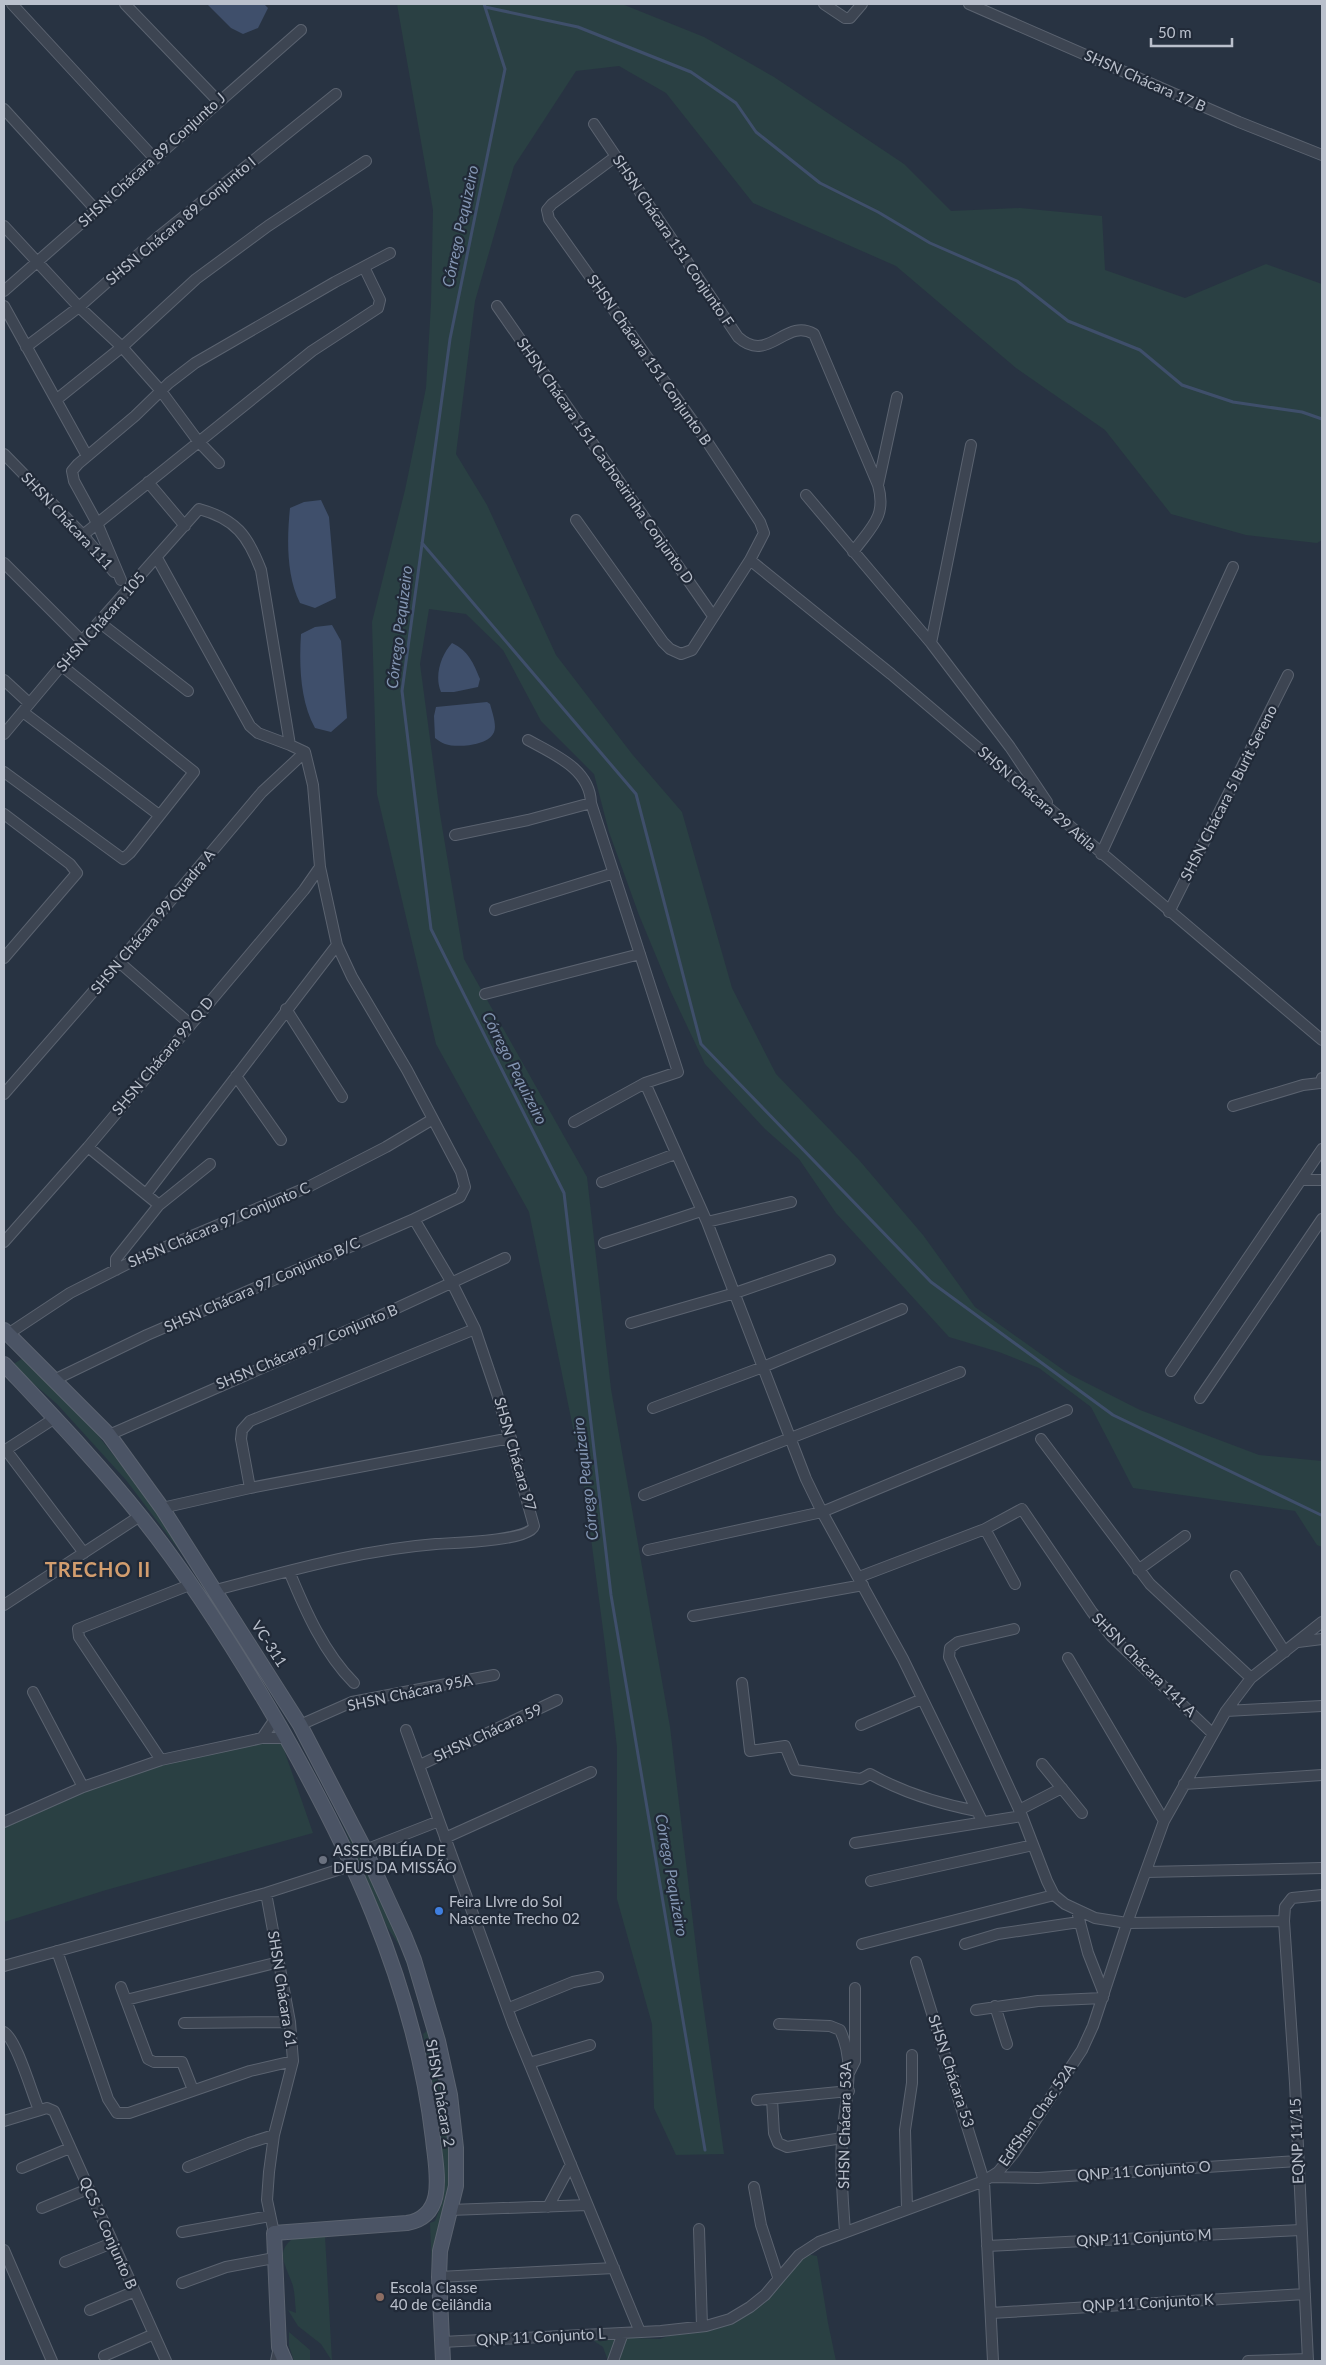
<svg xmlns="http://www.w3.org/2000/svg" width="1326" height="2365" viewBox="0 0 1326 2365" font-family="Lato,sans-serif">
<rect width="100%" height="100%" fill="#283342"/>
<!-- green -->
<path fill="#2a4043" d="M397,4H622L704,37L774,77L904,164L951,211L1020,208L1102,216L1105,270L1185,298L1266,264L1322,284V540L1317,543L1246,535L1171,514L1105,430L1016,368L896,266L753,203L666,93L619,66L576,71L514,166L475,301L456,454L487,505L556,655L632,754L682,812L732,988L776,1074L859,1160L923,1235L975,1307L1069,1374L1140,1410L1259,1455L1322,1461V1547L1317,1545L1295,1511L1133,1488L1091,1407L1039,1368L999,1352L949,1337L836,1213L799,1159L765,1129L705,1064L671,992L639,915L609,832L594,774L541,721L503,650L466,614L429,609L420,664L440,814L464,959L587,1177L611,1389L670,1727L700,1982L724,2154L676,2155L654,2108L652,2024L617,1899V1747L605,1645L583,1477L529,1212L436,1044L377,794L372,622L405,490L426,388L431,304L433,210Z
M23,1358L78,1410L137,1485L209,1587L329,1782L393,1917L419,1992H416L402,1949L387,1927L336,1808L302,1741L241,1646L185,1558L126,1480L57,1404L12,1365Z
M262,1738L282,1744L313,1833L106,1890L4,1922V1822L161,1760Z
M428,2030L443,2084L453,2180L432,2268L430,2223L435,2221L443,2200L445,2180L438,2113L423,2034Z
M298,2235L325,2236L332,2361L321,2344L298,2326L288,2310L296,2313C295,2304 295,2294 293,2286C286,2264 272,2251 298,2235Z
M800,2253L817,2256L828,2323L836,2361H608L603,2347L594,2341L608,2337L660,2339L742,2310Z
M289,2332L310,2350V2361H294L289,2346Z"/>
<!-- water -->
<path fill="#3f4f6b" d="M207,4H264L268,8L258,28L243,34L231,28Z
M321,500L329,517L336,598L315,608L300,603C286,575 287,538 290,508L304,502Z
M332,625L341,641L347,718L331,732L315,728C300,701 299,664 301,634L315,627Z
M452,643C468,650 474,664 480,679L478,687L454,692H441C434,676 441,655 452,643Z
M487,702L490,704C492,712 498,727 493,734C486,746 456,748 445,744C442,743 438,740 435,738L434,716L436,707Z"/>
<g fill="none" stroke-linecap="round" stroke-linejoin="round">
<!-- stream -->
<path stroke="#3f4f6b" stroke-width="3" d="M484,4L505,69L450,339L402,691L431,929L564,1193L611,1595L705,2150
M485,7L578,27L691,72L736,103L756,132L820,183L878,212L930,243L1017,281L1068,321L1140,350L1182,385L1233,402L1302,412L1322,419
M422,543L636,794L701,1044L931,1282L1113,1415L1321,1515"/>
<defs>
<path id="minor" d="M12,4L155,159
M125,4L218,101
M824,4L845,18H850L862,4
M969,4L1239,122L1322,155
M4,109L96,210
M594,124L738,337C769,365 785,317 814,334L878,485C887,517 871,527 853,552
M4,226L79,307L122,347L161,391L198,441L219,463
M4,291L301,30
M4,306L87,456
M497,306L713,616
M26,347L79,307L157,238L336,94
M56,400L122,347L196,279L268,226L366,161
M4,454L83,535L114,572
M148,482L185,526
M878,485L897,397
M806,495L931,643L1010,747L1047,802
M576,520L663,642L670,649L681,654L692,650L750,560L764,533L760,522L704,437L549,219L547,210L552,204L615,157
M83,535L312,351L378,308L380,300L364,267
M157,558L250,726L258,733L290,745
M750,560L891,674L1322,1040
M4,563L82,641
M121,580L97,523L74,481L72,471L78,464L135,416L169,383L195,363L335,282L390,253
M99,622L188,691
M931,643L971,445
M4,680L29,703
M23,712L159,815
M4,734L82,641L199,509C236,519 248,536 261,570L290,745L305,752
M528,740C555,755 590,769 591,803L678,1072L645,1083L574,1122
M4,772L123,859L130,853L194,772L62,666
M4,814L70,864L77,873L4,958
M455,835L528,820L591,803
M1101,854L1233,567
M495,910L614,873
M1169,912L1288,675
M119,962L190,1024
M485,994L640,954
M286,1009L342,1097
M236,1076L281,1140
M645,1083L707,1222L806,1479L822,1512L903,1659L982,1821
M4,1094L119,962L262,792L305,752
M1233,1106L1303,1085L1320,1083L1322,1078
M88,1147L159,1205
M1301,1180H1322
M602,1182L675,1154
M146,1194L337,945
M414,1219L452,1283L475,1329
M707,1222L791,1202
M4,1242L88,1147L304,890L320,867
M604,1243L701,1211
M116,1270V1259L159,1205L210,1164
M631,1323L735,1293L830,1260
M8,1334L70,1293L137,1259L308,1187L386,1147L433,1119
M1171,1371L1322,1149
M54,1380L147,1335L414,1219L460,1197L465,1187L461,1172L407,1070L352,977L337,945L320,867L313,785L305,752
M1200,1398L1322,1219
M653,1408L763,1367L902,1309
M109,1435L358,1326L505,1258
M1041,1439L1150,1584L1251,1678
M6,1450L84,1553
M4,1451L55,1418
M644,1495L960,1372
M162,1508L250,1488L511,1438
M985,1529L1015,1584
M648,1550L822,1512L1067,1410
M1138,1570L1185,1536
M289,1571C305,1610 324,1653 354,1683
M1236,1576L1285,1652
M859,1577L985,1529L1022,1509L1092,1612L1112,1637L1213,1734
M216,1590C289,1571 360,1550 436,1544C452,1543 530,1541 534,1526L497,1394L475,1329L250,1421L242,1430L241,1439L250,1488
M4,1605L140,1516
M693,1616L863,1585
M1014,1629L958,1642L950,1648L949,1657L1022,1816L1047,1881L1054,1895L1065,1904L1095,1918L1127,1923L1284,1921
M1298,1642L1322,1639
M1068,1658L1164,1821
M742,1683L750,1751L785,1746L795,1770L861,1779L870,1774C902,1792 940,1804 977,1811
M33,1692L83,1787
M1226,1711L1322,1706
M300,1725L352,1702L494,1675
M861,1725L922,1699
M406,1730L513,2024L640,2332
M262,1738L275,1719
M161,1760L79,1637L78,1629L192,1584
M1042,1764L1082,1813
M420,1765L557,1700
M1184,1784L1322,1775
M1019,1810L1062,1788
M4,1822L83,1787L161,1760L262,1738H287
M445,1838L591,1772
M855,1843L1022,1816
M365,1850L439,1821
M1146,1872L1322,1868
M871,1881L1033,1845
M266,1893L290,2022L293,2061L274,2135L269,2172L267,2200L274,2233
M1078,1915L1088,1953L1104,1994
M862,1944L1054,1895
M965,1944L998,1934L1079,1922
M57,1951L108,2099L117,2113H129L250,2071L293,2061
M916,1962L984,2181L993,2361
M4,1966L266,1893L353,1865
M121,1987L148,2059L154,2062H182L193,2090
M126,2000L279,1962
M995,2006L1007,2044
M509,2008L573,1982L598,1977
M976,2010L1038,2001L1103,1998
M184,2023L290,2022
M779,2024L830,2026L840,2030C857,2066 844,2103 842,2140C840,2171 843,2202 845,2232
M4,2032C17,2040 32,2094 39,2110
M529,2063L590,2045
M849,2073L855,2061V1988
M772,2099L774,2133L778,2143L787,2147L842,2138
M757,2100L849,2091
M4,2121L47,2108L54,2111L166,2361
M188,2167L249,2143L274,2135
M22,2168L70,2148
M990,2177L1038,2178L1298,2161
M754,2187L761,2225L778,2277
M548,2207L571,2164
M42,2208L88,2189
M907,2209L905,2130L912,2083V2055
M450,2210L587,2205
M699,2229L702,2326
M182,2232L270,2216
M987,2246L1301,2230
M4,2250L52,2361
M65,2262L112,2243
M439,2277L614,2268
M182,2283L226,2267L274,2258
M90,2310L133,2292
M991,2313L1305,2294
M442,2342L661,2331L706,2326L730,2319L750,2307L765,2295L799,2255L819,2242L984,2181L998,2172L1014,2153L1082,2050L1093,2026L1127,1923L1164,1821L1226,1711L1251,1678L1322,1622
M104,2356L154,2334
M276,2361L279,2347
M613,2361L623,2333
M1248,2361L1308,2359
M1308,2361L1295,2083L1284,1921L1285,1907L1292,1898L1322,1895"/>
<path id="secondary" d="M4,1330L109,1435L162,1508L300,1725L365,1850L404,1935L414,1960L438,2041L450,2095L456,2148V2186L440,2251L439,2277L443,2361
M4,1364C51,1414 99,1464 142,1518C189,1577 229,1640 268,1706C346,1839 415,1983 433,2139C436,2170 448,2216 407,2223L274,2233L279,2347L285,2361"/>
</defs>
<!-- minor casing -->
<use href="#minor" stroke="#5b6370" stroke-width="12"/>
<!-- secondary casing -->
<use href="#secondary" stroke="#5b6370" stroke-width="16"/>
<!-- minor -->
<use href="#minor" stroke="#3d4552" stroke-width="10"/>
<!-- secondary -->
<use href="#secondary" stroke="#4b5465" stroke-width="14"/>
</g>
<!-- markers -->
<circle fill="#6b7280" stroke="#212a38" stroke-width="2" cx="323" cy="1860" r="5"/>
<circle fill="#3f7fe0" stroke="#212a38" stroke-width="2" cx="439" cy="1911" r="5"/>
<circle fill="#8d6e63" stroke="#212a38" stroke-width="2" cx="380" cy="2297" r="5"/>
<g text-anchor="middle" stroke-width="4.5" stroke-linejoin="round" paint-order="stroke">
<!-- street labels -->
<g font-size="15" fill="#bac0cc" stroke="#212a38">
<text transform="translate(1145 81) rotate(24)" y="5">SHSN Chácara 17 B</text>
<text transform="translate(152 160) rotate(-42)" y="5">SHSN Chácara 89 Conjunto J</text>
<text transform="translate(181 221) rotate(-40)" y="5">SHSN Chácara 89 Conjunto I</text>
<text transform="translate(673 241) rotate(56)" y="5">SHSN Chácara 151 Conjunto F</text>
<text transform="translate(649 360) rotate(55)" y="5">SHSN Chácara 151 Conjunto B</text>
<text transform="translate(605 461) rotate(55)" y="5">SHSN Chácara 151 Cachoeirinha Conjunto D</text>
<text transform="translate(67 521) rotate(47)" y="5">SHSN Chácara 111</text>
<text transform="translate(101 622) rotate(-49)" y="5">SHSN Chácara 105</text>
<text transform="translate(1229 793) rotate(-63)" y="5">SHSN Chácara 5 Burit Sereno</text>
<text transform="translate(1037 799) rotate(41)" y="5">SHSN Chácara 29 Atila</text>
<text transform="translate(153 922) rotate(-50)" y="5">SHSN Chácara 99 Quadra A</text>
<text transform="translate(163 1056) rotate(-50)" y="5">SHSN Chácara 99 Q D</text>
<text transform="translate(219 1225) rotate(-23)" y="5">SHSN Chácara 97 Conjunto C</text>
<text transform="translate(262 1285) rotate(-24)" y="5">SHSN Chácara 97 Conjunto B/C</text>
<text transform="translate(307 1347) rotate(-23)" y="5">SHSN Chácara 97 Conjunto B</text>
<text transform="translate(515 1454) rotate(74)" y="5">SHSN Chácara 97</text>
<text transform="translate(269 1644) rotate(57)" y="5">VC-311</text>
<text transform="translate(1144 1665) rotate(45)" y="5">SHSN Chácara 141 A</text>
<text transform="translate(410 1693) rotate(-12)" y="5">SHSN Chácara 95A</text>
<text transform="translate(488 1733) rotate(-25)" y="5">SHSN Chácara 59</text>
<text transform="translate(282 1989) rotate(81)" y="5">SHSN Chácara 61</text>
<text transform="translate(951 2071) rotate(72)" y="5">SHSN Chácara 53</text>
<text transform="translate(440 2093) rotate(80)" y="5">SHSN Chácara 2</text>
<text transform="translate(1037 2115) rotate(-55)" y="5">EdfShsn Chac 52A</text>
<text transform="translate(845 2125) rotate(-89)" y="5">SHSN Chácara 53A</text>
<text transform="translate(1297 2141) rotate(-92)" y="5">EQNP 11/15</text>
<text transform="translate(1144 2171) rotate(-4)" y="5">QNP 11 Conjunto O</text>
<text transform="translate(108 2233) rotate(66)" y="5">QCS 2 Conjunto B</text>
<text transform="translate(1144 2238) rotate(-3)" y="5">QNP 11 Conjunto M</text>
<text transform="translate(1148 2303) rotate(-3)" y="5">QNP 11 Conjunto K</text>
<text transform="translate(541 2337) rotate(-3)" y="5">QNP 11 Conjunto L</text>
</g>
<!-- poi labels -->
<g font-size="15" fill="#bac0cc" stroke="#212a38" text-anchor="start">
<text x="333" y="1856">ASSEMBLÉIA DE<tspan x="333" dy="17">DEUS DA MISSÃO</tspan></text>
<text x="449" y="1907">Feira LIvre do Sol<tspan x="449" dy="17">Nascente Trecho 02</tspan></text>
<text x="390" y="2293">Escola Classe<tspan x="390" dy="17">40 de Ceilândia</tspan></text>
</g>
<!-- water labels -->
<g font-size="16" font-style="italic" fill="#8395b2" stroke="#212a38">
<text transform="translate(460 226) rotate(-78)" y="6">Córrego Pequizeiro</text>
<text transform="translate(399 627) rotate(-83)" y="6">Córrego Pequizeiro</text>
<text transform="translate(515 1068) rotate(63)" y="6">Córrego Pequizeiro</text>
<text transform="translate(585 1479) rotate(-97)" y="6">Córrego Pequizeiro</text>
<text transform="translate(672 1875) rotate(80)" y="6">Córrego Pequizeiro</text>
</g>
<!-- district labels -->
<g font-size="20" font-weight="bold" letter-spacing="1" fill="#d29d6e" stroke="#212a38">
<text x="98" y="1577">TRECHO II</text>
</g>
</g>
<!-- border -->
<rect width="1326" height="2365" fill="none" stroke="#bac0cc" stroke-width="10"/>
<!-- scale -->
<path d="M1151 38v8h81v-8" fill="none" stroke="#bac0cc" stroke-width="2.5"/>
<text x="1158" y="38" font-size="15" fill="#bac0cc" stroke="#212a38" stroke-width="4" paint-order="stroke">50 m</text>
</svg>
